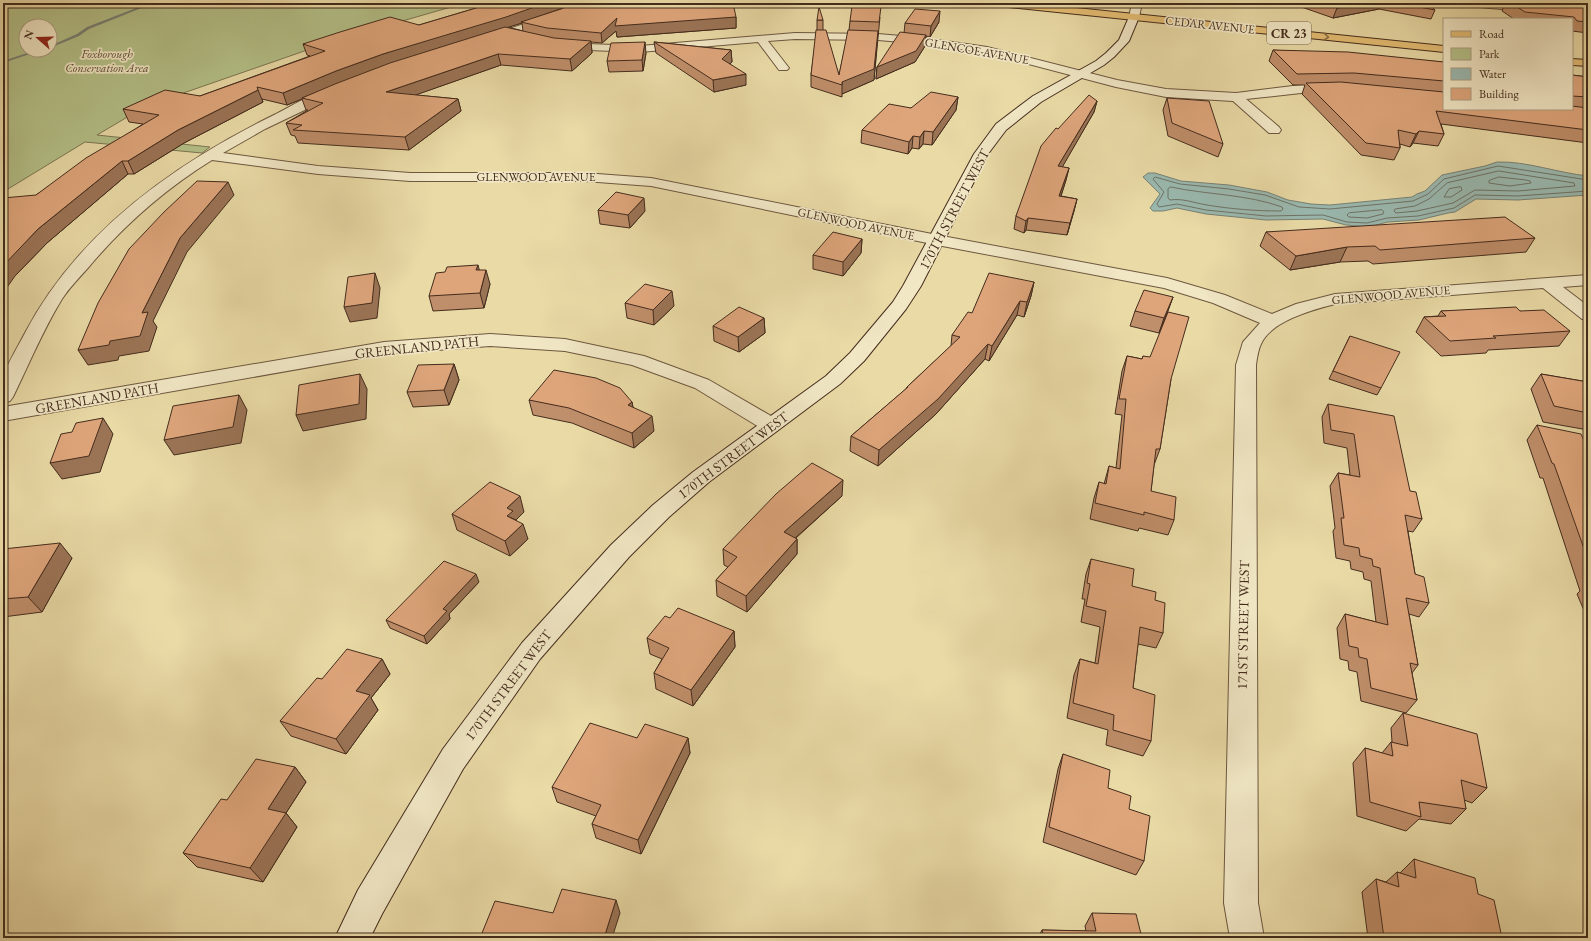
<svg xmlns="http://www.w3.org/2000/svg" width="1591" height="941" viewBox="0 0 1591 941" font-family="'EB Garamond',serif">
<rect width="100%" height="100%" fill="#e9daa6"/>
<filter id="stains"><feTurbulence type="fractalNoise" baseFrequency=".005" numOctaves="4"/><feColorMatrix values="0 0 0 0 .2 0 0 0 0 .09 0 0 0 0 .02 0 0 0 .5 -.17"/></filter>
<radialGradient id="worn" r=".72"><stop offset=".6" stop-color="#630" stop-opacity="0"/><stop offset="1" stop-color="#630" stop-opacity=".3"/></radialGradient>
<!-- green -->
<path fill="#b4c088" stroke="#7c7652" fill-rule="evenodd" d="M3,3H465L336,40L146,106L97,135L210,147L202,153L85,142L3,192ZM26,26H50V50H26Z"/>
<!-- water -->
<path fill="#9ab9b0" stroke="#788175" d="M1497,162C1527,161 1558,173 1588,176V195L1518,200L1476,199L1455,212L1448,213L1419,220L1388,222L1368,227L1346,225L1323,219L1266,220L1206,214L1177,208L1163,211H1153L1150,208L1160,194L1143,177L1148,173H1155L1181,181L1229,185L1267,192L1288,200L1311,204L1330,205L1412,197L1417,194L1425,191L1442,175L1485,166Z"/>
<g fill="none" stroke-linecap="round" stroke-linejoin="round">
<!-- shore -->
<path stroke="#6f7266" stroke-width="1" d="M1499,171L1574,183L1575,186L1518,191L1475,190L1453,203L1417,211L1396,213L1394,211L1395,209L1415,206L1429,199L1447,183Z
M1499,177L1526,180L1530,181L1531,183L1510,186L1489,183V181Z
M1588,180L1498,166L1444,179L1428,194L1413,201L1330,209L1299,207L1265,195L1229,189L1180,184L1155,177L1153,179L1164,192L1157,204L1159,207L1177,204L1206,210L1266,216L1323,215L1347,222L1367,223L1387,218L1418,216L1454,208L1475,195L1518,196L1588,191
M1171,187C1208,195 1246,194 1282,207L1283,209L1281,211C1256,211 1231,209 1207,205C1194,203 1183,198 1170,200L1168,198V189Z
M1461,187L1462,190L1451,197H1444L1449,189Z
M1382,210L1384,212L1383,214L1367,218L1349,217L1347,215L1349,213Z"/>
<!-- stream -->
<path fill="#788175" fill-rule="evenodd" d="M149,3H154L89,29L79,36L50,48V46L77,34L87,27Z
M36,50H42L3,63V61Z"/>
<defs>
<path id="street" d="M581,3H595L593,5L562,18L493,41H485L484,39L485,37L554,14Z
M1132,3H1142L1139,17L1134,20L1129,17Z
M1463,3H1501L1588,11V17L1468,6Z
M795,33L878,34L925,38L987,47L1117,80L1166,89L1236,93L1301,85L1334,84L1338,85L1340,88L1338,91L1334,92L1301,93L1246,99L1279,127L1281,130L1279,133H1269L1233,101L1166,97L1116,87L987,53L925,44L878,40L795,39L768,41L789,68L787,70H779L758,42L640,52L562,49L557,46L562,43L640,46Z
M332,88L336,89L338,92L336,95L265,129L223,153L318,166L410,173H584L651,178L937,235L1167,278L1225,295L1272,314L1296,304L1335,294L1588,275V285L1563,287L1588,306V320L1582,319L1543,288L1335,304C1312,310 1271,321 1261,344C1258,350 1257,358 1256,365L1258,903L1264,938H1230L1224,903L1236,365L1243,342L1260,323L1213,303L1164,288L937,245L651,186L584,181H410L318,174L212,160C164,190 123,226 87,269C78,279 69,288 62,299C43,330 29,364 13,397L10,401L3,403C3,395 2,387 3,379C4,369 20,343 25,333C78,232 174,164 274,115C292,106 312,93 332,88Z
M490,334L565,339L644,356L709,380L778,420L781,425L778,430L771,432L764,430L695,388L632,365L565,351L490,346L384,354L3,421V407L384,342Z"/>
<path id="secondary" d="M1134,14L1139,17L1129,41L1114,57L1104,65L1041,102L1006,130L988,154L921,286L906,309L864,361L840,384L709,482L669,517L629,557L540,659L463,769L382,914L370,938H335L358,890L443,749L522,643L611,545L653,505L693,472L826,376L850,353L893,302L903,286L974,154L996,124L1033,96L1096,61L1106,53L1119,40L1129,17Z"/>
<path id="primary" d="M994,3H1028L1444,46V52L999,6Z
M1572,59L1588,60V66L1572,65Z"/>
</defs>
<!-- street casing -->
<use href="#street" stroke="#6d583f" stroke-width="2"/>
<!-- secondary casing -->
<use href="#secondary" stroke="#442c1d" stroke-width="2"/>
<!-- primary casing -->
<use href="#primary" stroke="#442c1d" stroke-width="2"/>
<!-- street -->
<use href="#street" fill="#f1e7c5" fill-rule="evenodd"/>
<!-- secondary -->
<use href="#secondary" fill="#f1e7c5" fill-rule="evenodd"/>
<!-- primary -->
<use href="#primary" fill="#e4bd73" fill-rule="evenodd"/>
</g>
<!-- wall -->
<path fill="#bf8e6a" stroke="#442c1d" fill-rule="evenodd" d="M493,3L736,17V28L617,37L616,31L602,43L591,42L592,53L572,71L501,65L415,95L458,99L461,111L409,150L298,143L295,136L291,135L286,123L308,110H306L302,99L287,105L262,99L263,102L184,143L134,174H128L47,243L15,276L36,195L143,124L129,122L123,109L200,96L310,56L307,55L303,44L419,25ZM522,23L523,31L508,27Z
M1290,3H1428L1435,10L1431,19L1379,9L1333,18Z
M1505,3H1588V33L1572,31V19H1514L1502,11Z
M880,17L874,80L842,94V97L811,87V75L817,30V20H823V30L839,75L849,30L850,21Z
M939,22L930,37L926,36L925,46L915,62L876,79L877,67L904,33L905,23Z
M654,42L731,50L732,62L730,64L746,85L714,92L656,53Z
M1273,50L1444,62V109H1572V75L1588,77V143L1441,124L1444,134L1438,146L1413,143L1410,147L1400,144V148L1394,160L1361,155L1302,94L1305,85H1293L1269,61Z
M646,53L643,71L609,72L607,61Z
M958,97L956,110L932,145L923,144L919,149L912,148L908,154L861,143L862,130L911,108Z
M1167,98L1223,144L1218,157L1168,136L1163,110Z
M1097,101L1094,112L1062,167L1069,168L1066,180L1061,196L1077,199L1074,211L1067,235L1026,230L1024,233L1014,229L1016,216L1058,129Z
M598,210L645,211L630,228L600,224Z
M1266,232L1535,238L1526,252L1373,264L1368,261L1340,262L1290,270L1260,246Z
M862,239L861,253L843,276L813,269V255Z
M479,270L490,284L484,308L433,311L429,296Z
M1034,282L1031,296L1024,317L1017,315L989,361L985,359L936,414L878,466L850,451L851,436L906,389L907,387L951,346L952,335L972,313Z
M1173,297L1159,333L1130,326L1135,311Z
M625,303L674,306L654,325L627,318Z
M1441,311H1520L1570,331L1559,346L1488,350L1486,353L1441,356L1416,332L1424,317L1438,316Z
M764,318L765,333L739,352L714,341L713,326Z
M1350,336L1381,388L1377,395L1329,379Z
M1127,356L1142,359L1143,356L1171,379L1160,449L1154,465L1151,491L1174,520L1168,535L1139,528L1138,531L1090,519L1094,498L1099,482L1104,484L1109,466L1116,468L1122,415L1115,414L1122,371Z
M454,364L459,380L449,405L413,407L407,392Z
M1541,374L1588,382V430L1543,422L1531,389Z
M529,400L632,402L633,408L654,431L634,448L572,423L533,415Z
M1328,404L1410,491L1422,519L1413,532L1408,531L1415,574L1429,603L1419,617L1409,614L1418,665L1412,673L1417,700L1406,713L1361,701L1357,672L1349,670L1348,661L1340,659L1337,628L1345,614L1376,622L1371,581L1364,579L1363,572L1351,569L1350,561L1336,558L1333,531L1335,528L1330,486L1338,473L1350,475L1347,448L1324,443L1322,417Z
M1537,425L1588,450V620L1577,594L1580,591L1543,478H1540L1527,440Z
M842,496L796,538L797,539V554L747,612L717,596L716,580L728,567L724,565L723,549Z
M524,512L516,520L528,539L510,556L457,530L452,514Z
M3,549L72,558L42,612L3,617Z
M1091,559L1132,586L1155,600L1163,633L1156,648L1138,644L1133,688L1151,741L1143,756L1106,745L1108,730L1067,718L1074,675L1080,659L1095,663L1100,627L1081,622L1085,599H1082L1086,574Z
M479,582L449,614L450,619L427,644L390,628L386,620Z
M670,618L734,631L735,647L693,706L656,689L654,673L662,659L650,654L647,638Z
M382,659L390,674L371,698L378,710L346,754L291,736L280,721L322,679Z
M1403,713L1487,788L1472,803L1464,800L1466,809L1451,824L1419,819L1406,831L1357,816L1353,763L1365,748L1382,753L1391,742H1392L1391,728Z
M637,738H688L690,753L641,854L596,838L592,824L596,816L557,802L552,787Z
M1063,754L1108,788L1129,809L1144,861L1136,875L1043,842L1058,769Z
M295,767L306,782L286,813L297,827L263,882L197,867L183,853L227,800Z
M1414,859L1478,894L1502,938H1368L1362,892L1376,879L1386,882L1397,872L1400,873Z
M1092,913L1142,938H1038L1042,930L1086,931L1085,926Z"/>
<!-- shaded-wall -->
<path fill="#9b7456" stroke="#442c1d" d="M546,3H577L523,22H521L522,23L509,27L386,66L302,98V99L287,105L283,93L336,71L383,54Z
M1366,3H1381L1379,9L1333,18L1337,8Z
M940,11L939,22L930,37L931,26Z
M736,17V28L617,37L616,31L602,43L601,33L617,18Z
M878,31L874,80L842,94V82Z
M926,35L925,46L915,62L876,79L877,67Z
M591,41L592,53L572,71L570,59Z
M645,42L646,53L643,71L642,60Z
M731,50L732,62L722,70V59Z
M498,54L501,65L390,104L386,92Z
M746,74V85L714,92L713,80Z
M258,90L263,102L184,143L134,174L128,161L178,130Z
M958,97L956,110L932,145L933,132Z
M458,99L461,111L409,150L405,137Z
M1097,101L1094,112L1056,178L1058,166Z
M924,131L923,144L919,149L920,137Z
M1419,131L1413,143L1410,147L1416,134Z
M913,136L912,148L908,154L909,142Z
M122,161L128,174L47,243L15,276L3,293V266L6,262L38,229Z
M1069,168L1066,180L1057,208L1059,196Z
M228,182L234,195L187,252L153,321L157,327L149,351L119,356L118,360L88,365L78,350L110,341L142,313L180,238Z
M644,198L645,211L630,228L628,215Z
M1077,199L1074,211L1067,235L1070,223Z
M1028,218L1026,230L1024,233L1026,221Z
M862,239L861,253L843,276V262Z
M1347,247L1340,262L1290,270L1296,256Z
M478,265L482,280L476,270Z
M486,270L490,284L484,308L480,293Z
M375,273L380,288L377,318L350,322L344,307Z
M1034,282L1031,296L1024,317L1027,302Z
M672,291L674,306L654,325L653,310Z
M1173,297L1168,311L1159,333L1164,318Z
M1020,301L1017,315L989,361L992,346Z
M764,318L765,333L739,352L738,337Z
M988,344L985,359L936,414L878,466L879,450Z
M454,364L459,380L449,405L444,390Z
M360,374L367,389L366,419L303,431L296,415Z
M239,395L247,410L241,443L174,455L164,440Z
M632,402L635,417L628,405Z
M652,416L654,431L634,448L632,433Z
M103,418L113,434L100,472L62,479L50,463Z
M843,480L842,496L784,548V532Z
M520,496L524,512L516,520L507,516V508Z
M523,524L528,539L510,556L505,541Z
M797,539V554L747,612L746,596Z
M60,543L72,558L42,612L28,597Z
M476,574L479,582L449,614L450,619L427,644L424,636L443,609Z
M734,631L735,647L693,706L691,690Z
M382,659L390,674L371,698L378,710L346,754L336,739L356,691Z
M688,738L690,753L641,854L638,840Z
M295,767L306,782L286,813L297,827L263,882L250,868L268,809Z
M616,900L620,913L612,938H604Z"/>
<!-- building -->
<path fill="#dea57b" stroke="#442c1d" d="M493,3H546L506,17L383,54L336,71L283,93L257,87L258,90L178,130L128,161H122L38,229L3,266V198L36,195L86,158L159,115L123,109L165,90L200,96L325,51L303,44L340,32L390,17L419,25Z
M575,3H733L736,17L615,26L617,18L601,33L547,28L521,22L561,9Z
M1320,3H1366L1337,8Z
M1399,3H1428L1435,10Z
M1511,3H1539L1588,7V22L1577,21L1574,17L1525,12Z
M852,6L881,7L879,22L850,21Z
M819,7L823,20H817Z
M915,9L940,11L931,26L905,23Z
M505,27L554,38L591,41L570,59L498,54L386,92L458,99L405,137L293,130L302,125L286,123L323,103L302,98L335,84L390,63Z
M816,30H826L839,75L848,30L878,31L874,69L842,82V85L811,75Z
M900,32L926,35L916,51L877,67Z
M645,42L642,60L607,61L611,43Z
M654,42L731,50L722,59L746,74L713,80Z
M1273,50L1348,52L1444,62V81L1354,73L1297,74Z
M1572,75L1588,77V97L1572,96Z
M1341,82L1444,92V109H1572V106L1588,108V130L1436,111L1444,134L1419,131L1416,134L1398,130L1400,148L1366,143L1306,83Z
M931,92L958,97L933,132L924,131L920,137L913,136L909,142L862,130L889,104L911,108Z
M1089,95L1097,101L1058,166L1069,168L1059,196L1077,199L1070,223L1028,218L1026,221L1016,216L1041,146L1056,128L1058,129Z
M1167,98L1209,101L1223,144L1172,123Z
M197,181L228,182L180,238L142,313L148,312L140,336L110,341L109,345L78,350L98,303L129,249L164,212Z
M616,192L644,198L628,215L598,210Z
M1505,217L1535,238L1380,250L1375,246L1347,247L1296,256L1266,232Z
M833,232L862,239L843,262L813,255Z
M478,265L476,270H486L480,293L429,296L436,273L445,272L447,267Z
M375,273L372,303L344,307L348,277Z
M989,273L1034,282L1027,302L1020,301L992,346L988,344L938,399L879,450L851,436L908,387H907L960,337L952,335L968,312L972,313Z
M645,284L672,291L653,310L625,303Z
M1144,290L1173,297L1164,318L1135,311Z
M739,307L764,318L738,337L713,326Z
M1516,307L1520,311L1544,310L1570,331L1493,336L1496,338L1450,341L1424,317L1446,316L1441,311Z
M1168,312L1189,317L1171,379L1160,449H1156L1151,491L1176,497L1174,520L1144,512V515L1095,503L1099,482L1106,484L1109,466L1120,469L1126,399H1119L1127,356L1142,359L1143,356L1150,357Z
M1350,336L1400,352L1381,388L1333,371Z
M454,364L444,390L407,392L418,365Z
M554,370L596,378L620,388L632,402L628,405L652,416L632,433L569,408L529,400Z
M360,374L359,404L296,415L299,385Z
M1541,374L1588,382V413L1554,406Z
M239,395L233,427L164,440L173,406Z
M1328,404L1394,416L1410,491L1416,492L1422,519L1405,515L1415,574L1424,577L1429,603L1406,598L1418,665L1410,663L1417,700L1371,688L1367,659L1359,657L1358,648L1349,646L1345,614L1388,625L1380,568L1373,566L1372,559L1360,556L1359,548L1344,545L1341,518H1344L1338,473L1360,477L1354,434L1331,430Z
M103,418L89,456L50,463L61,434L72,432L76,423Z
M1537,425L1581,434L1588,450V560L1554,464L1552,463Z
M812,463L843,480L784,532L797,539L746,596L716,580L737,557L723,549L776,494Z
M490,482L520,496L507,508L513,511L507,516L523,524L505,541L452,514Z
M60,543L28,597L3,599V549Z
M1091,559L1134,569L1132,586L1156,592L1155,600L1165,603L1163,633L1140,627L1133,688L1155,695L1151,741L1113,730L1114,715L1073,703L1080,659L1098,664L1106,611L1086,606L1090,584L1087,583Z
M444,561L476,574L443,609L447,611L424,636L386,620Z
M678,608L734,631L691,690L654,673L669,648L647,638L665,616L670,618Z
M347,649L382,659L356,691L370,695L336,739L280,721L317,678L322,679Z
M1403,713L1477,734L1487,788L1461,780L1466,809L1419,802L1421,817L1370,802L1365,748L1393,756L1391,742L1408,746Z
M590,723L637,738L645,724L688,738L638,840L592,824L601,805L552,787Z
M1063,754L1110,770L1108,788L1131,796L1129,809L1150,816L1144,861L1049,827Z
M256,759L295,767L268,809L286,813L250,868L183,853L221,799L227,800Z
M1414,859L1475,878L1478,894L1494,900L1502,938H1451L1443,936V938H1384L1376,879L1399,887L1397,872L1416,878Z
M562,889L616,900L604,938H480L495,901L553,913Z
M1092,913L1136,914L1142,938H1044L1042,930L1096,931Z"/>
<!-- one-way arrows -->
<defs><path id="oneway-chevron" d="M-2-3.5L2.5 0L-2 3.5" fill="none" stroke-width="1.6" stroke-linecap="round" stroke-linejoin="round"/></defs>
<use stroke="#8c6d44" href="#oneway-chevron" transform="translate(1326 37) rotate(6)"/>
<g text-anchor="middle" stroke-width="3.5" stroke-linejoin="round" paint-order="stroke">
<!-- far-street labels -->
<g font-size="12" fill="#442c1d" stroke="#f1e7c5">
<text transform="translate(1210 25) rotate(6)" y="4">CEDAR AVENUE</text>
<text transform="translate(977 51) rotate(10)" y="4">GLENCOE AVENUE</text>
<text x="536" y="181">GLENWOOD AVENUE</text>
<text transform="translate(856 224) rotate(12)" y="4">GLENWOOD AVENUE</text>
<text transform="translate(1391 295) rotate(-5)" y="4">GLENWOOD AVENUE</text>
</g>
<!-- far-park labels -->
<g font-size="12" font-style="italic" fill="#5a4a32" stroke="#f1e7c5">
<text x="107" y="58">Foxborough<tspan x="107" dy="14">Conservation Area</tspan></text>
</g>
<!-- shield labels -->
<rect fill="#f1e7c5" stroke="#78644f" stroke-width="1" x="1267" y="22" width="44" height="22" rx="3"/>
<g font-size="13" font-weight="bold" fill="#442c1d">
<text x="1289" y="38">CR 23</text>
</g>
<!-- street labels -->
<g font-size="14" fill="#442c1d" stroke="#f1e7c5">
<text transform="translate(954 209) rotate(-62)" y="5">170TH STREET WEST</text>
<text transform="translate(417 347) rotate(-6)" y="5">GREENLAND PATH</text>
<text transform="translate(97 398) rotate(-10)" y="5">GREENLAND PATH</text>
<text transform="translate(733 455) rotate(-37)" y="5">170TH STREET WEST</text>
<text transform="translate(1243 625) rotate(-89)" y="5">171ST STREET WEST</text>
<text transform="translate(508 685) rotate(-53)" y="5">170TH STREET WEST</text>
</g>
</g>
<!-- margin -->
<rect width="1591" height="941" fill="none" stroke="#e9daa6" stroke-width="16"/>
<rect x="4" y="4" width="1583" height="933" fill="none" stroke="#442c1d" stroke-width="2"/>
<rect x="8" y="8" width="1575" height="925" fill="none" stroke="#442c1d"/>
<!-- legend -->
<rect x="1443" y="18" width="130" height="92" fill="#f1e7c5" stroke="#ac9c82"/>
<rect x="1451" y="31" width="20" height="6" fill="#e4bd73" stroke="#ac9c82"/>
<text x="1479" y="38" font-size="12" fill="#442c1d">Road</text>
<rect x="1451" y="48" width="20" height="12" fill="#b4c088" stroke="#ac9c82"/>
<text x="1479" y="58" font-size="12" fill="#442c1d">Park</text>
<rect x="1451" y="68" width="20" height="12" fill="#9ab9b0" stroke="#ac9c82"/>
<text x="1479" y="78" font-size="12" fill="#442c1d">Water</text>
<rect x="1451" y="88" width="20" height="12" fill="#dea57b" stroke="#ac9c82"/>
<text x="1479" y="98" font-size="12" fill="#442c1d">Building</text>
<!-- north arrow -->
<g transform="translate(38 38) rotate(290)"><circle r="19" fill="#f1e7c5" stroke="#ac9c82"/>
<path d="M0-3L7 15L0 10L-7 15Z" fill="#8f2418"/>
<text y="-6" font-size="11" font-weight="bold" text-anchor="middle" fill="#442c1d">N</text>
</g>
<rect width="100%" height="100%" filter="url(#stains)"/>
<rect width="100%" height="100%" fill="url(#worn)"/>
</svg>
